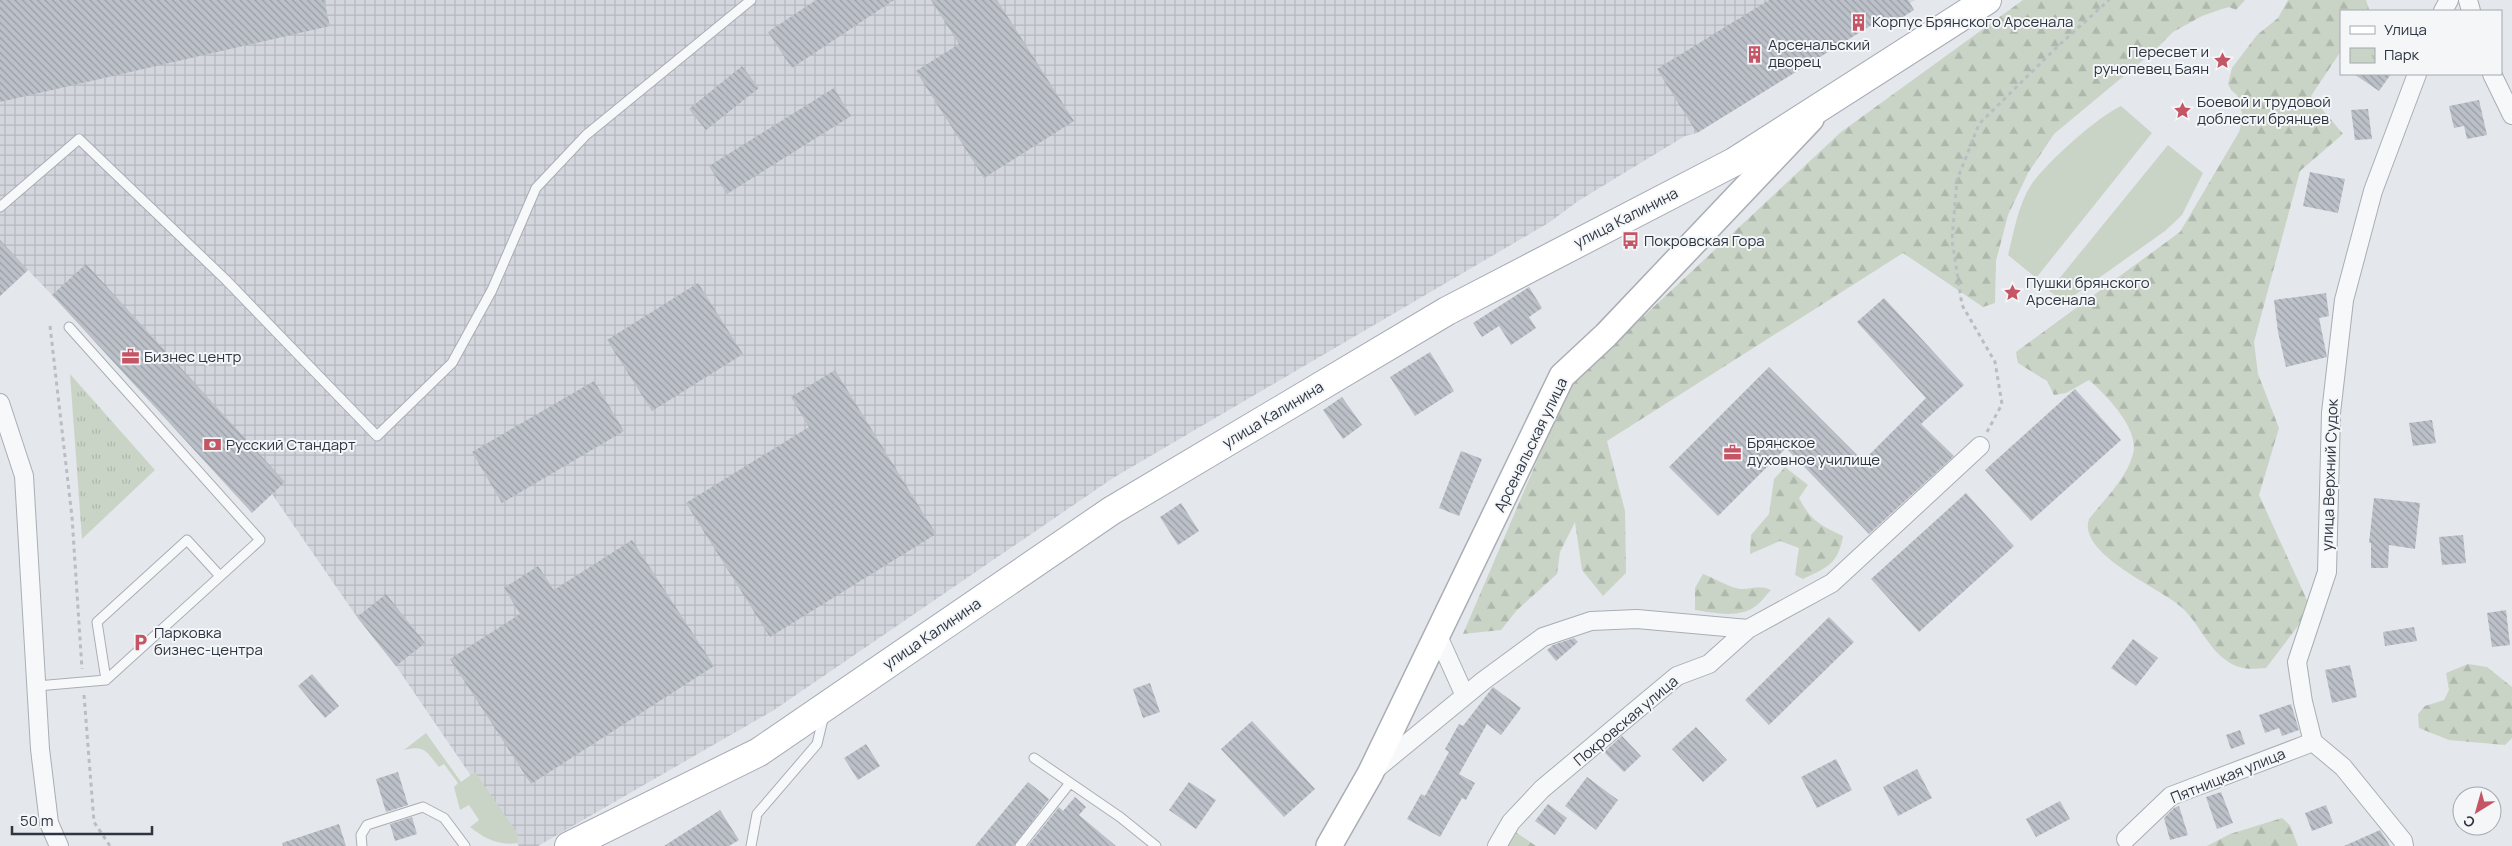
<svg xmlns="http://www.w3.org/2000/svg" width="2512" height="846" viewBox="0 0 2512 846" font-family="Manrope,sans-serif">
<defs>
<pattern id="industrial-grid" width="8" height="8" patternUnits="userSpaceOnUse" patternTransform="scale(1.25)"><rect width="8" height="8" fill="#d3d6dd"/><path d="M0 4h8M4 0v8" fill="none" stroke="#b5b8bf"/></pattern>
<pattern id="forest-firs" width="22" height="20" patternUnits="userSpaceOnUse" patternTransform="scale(1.25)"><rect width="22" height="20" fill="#cad4c6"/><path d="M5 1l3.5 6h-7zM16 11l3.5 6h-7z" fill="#aeb7ab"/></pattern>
<pattern id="park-tufts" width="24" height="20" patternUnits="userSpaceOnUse" patternTransform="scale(1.25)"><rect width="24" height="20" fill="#cad4c6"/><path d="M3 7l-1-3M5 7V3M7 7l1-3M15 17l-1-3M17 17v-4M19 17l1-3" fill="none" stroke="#aeb7ab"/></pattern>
<pattern id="building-back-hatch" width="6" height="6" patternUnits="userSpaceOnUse" patternTransform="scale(1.25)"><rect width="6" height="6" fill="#bcc0c8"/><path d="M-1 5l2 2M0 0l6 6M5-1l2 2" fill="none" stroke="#999da4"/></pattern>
</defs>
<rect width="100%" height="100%" fill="#e4e7eb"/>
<!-- industrial -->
<path fill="url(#industrial-grid)" d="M0,0H1915L1910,3L1914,10L1888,26L1882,18L1697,133L1685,136L1578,201L1550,222L1113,478L774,710L538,846H519L396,666L357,617L272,494L52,295L28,270L0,296Z"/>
<!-- grass -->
<path fill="#cad4c6" d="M2121,106L2152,133L2036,278L2008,255C2014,232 2018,205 2031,185C2047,162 2096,118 2121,106Z
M2168,145L2203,173L2182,215L2165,231L2065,302L2049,291Z
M426,733L461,782L475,772L518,834L517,843C498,846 484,838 470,827L479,820L469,805L460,810L454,787L458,783L444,764L439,767C426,751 425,745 404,750Z"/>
<!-- forest -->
<path fill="url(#forest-firs)" d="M2023,0H2245L2236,10L2229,7L2222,9L2202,16L2173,32L2155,50L2054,134L2028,173L2008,215L1996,261L1995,303L1983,307L1903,253L1607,441L1625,511L1626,573L1603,596L1582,570L1575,522L1560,552L1557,574L1517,610L1501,630L1463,634L1569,386L1841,132Z
M2288,0H2366L2369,9L2368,11H2341V51L2311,96L2343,134L2300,171L2254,342L2258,374L2279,428L2259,495L2311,609L2266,668C2252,669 2242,670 2230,663C2206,648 2200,623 2180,606C2160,588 2077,554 2089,519C2104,500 2127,478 2133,454C2140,429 2106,395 2089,380L2066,393L2054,395L2047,381L2018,363L2016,352L2180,232L2239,132L2243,117L2237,95L2231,90L2228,84L2232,68L2257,35L2278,18Z
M1785,467L1808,485L1799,498C1810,520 1821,526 1843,536C1838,564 1828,567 1803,579L1795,575L1799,548L1780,541L1750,554L1751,535L1769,514L1774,479Z
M1703,574C1715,578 1724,585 1736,588C1749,592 1756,583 1771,590C1766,595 1762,601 1757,605C1741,619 1714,613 1695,610V588Z
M2468,664L2487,667L2512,687V738L2505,745L2449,740L2419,728L2418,714L2425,706L2444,700L2449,690L2446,673Z
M2282,818L2290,825L2298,846H2207L2230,834Z
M1514,831L1536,846H1502Z"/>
<!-- park -->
<path fill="url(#park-tufts)" d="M70,374L155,470L82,539Z"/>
<!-- building -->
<path fill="url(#building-back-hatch)" d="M0,0H324L330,26L0,102Z
M816,0H894L792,68L768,32Z
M931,0H997L1074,121L984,178L916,71L959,44Z
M1769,0H1908L1914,10L1888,26L1883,18L1697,133L1657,69Z
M742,66L759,88L706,130L689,109Z
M2354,74H2391L2379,91Z
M834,88L851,116L727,194L709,166Z
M2479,100L2487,135L2467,139L2464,126L2454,128L2449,106Z
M2368,109L2372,139L2355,140L2351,110Z
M2310,172L2345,179L2338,213L2303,206Z
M0,240L28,270L0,296Z
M86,264L285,482L252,513L52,295Z
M698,283L743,354L652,411L607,340Z
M1529,287L1542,308L1529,317L1536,328L1511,345L1499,326L1482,337L1473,323Z
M2326,293L2329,316L2319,318L2327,357L2286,367L2278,332L2274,300Z
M1884,298L1964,385L1921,424L1954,456L1869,534L1786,448L1718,516L1669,467L1769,367L1863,461L1926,398L1857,322Z
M1430,352L1454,391L1415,416L1390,377Z
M835,370L936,534L770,637L686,503L809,427L791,397Z
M594,381L624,431L502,503L472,452Z
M2075,389L2121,440L2031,521L1985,470Z
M1342,397L1362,425L1343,439L1323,410Z
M2432,420L2436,443L2413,446L2409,423Z
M1461,451L1482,459L1459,516L1439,508Z
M1966,493L2014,546L1919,632L1871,579Z
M2374,498L2420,503L2415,549L2389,545L2388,568H2371V543H2369Z
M1181,503L1199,531L1178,545L1160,517Z
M2463,535L2466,563L2442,565L2439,537Z
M632,540L714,666L531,784L450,659L520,614L504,588L538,566L554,590Z
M386,594L425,643L396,666L357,617Z
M2506,610L2510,645L2492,647L2487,613Z
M1829,617L1854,642L1769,725L1745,700Z
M2414,627L2417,641L2385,646L2383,632Z
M1574,638L1578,642L1556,661L1547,650L1553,645Z
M2133,639L2158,658L2136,686L2111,668Z
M2350,665L2357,697L2332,703L2325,670Z
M312,674L339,706L325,718L298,686Z
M1150,683L1160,712L1143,718L1133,689Z
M1493,687L1521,708L1501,735L1487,724L1459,774L1475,783L1466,800L1462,798L1440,837L1407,819L1421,794L1425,796L1449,752L1445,749L1459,724L1463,726Z
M2291,704L2299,730L2282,736L2279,728L2265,733L2259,715Z
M1252,721L1315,789L1284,817L1221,749Z
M1696,727L1727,760L1703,782L1672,749Z
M2240,730L2245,744L2231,749L2226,735Z
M1622,736L1641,756L1624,772L1604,752Z
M866,744L880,766L858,780L844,758Z
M1836,759L1852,790L1817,808L1801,777Z
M1917,769L1932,798L1898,816L1883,787Z
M398,772L408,805L386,812L376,779Z
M1587,777L1618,800L1596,830L1565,806Z
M1028,782L1049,799L1014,846H975Z
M1189,782L1216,800L1196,829L1169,810Z
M2221,792L2233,823L2217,829L2206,797Z
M1075,797L1086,807L1079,815L1116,846H1028L1059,807L1063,811Z
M2060,801L2070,819L2036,837L2026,819Z
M1548,804L1567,818L1555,835L1535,821Z
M2326,805L2333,823L2312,831L2305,813Z
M2179,806L2188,835L2170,840L2164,818L2174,808Z
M720,810L739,840L729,846H664Z
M412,817L417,834L395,841L390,824Z
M339,824L346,846H283L282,843Z
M2380,830L2390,846H2344Z"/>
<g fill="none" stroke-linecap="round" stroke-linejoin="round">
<defs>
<path id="lane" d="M0,207L79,139L226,280L377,436L452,363L492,290L536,188L586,135L751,0
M106,680L97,622L187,540L220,576
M37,686L106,680L260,540L69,327
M1034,758L1120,817L1156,846
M362,846L361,835L367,825L423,807L444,818L465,846
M751,846L757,814L817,744L824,715
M1020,846L1070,783"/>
<path id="street" d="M2468,0L2471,11
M2443,11L2449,0
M2492,74L2512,115
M0,403L24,476L40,749L49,823L59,846
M1438,636L1465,696
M1376,769L1483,681L1543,637L1591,621L1637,619L1748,629
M2126,839L2171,796L2313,742
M1497,846L1511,822L1542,789L1635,711L1677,676L1709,664L1748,629L1832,583L1980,446
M2404,846L2403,841L2343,767L2313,742L2303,702L2297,662L2327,572L2331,413L2344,300L2373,191L2417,74"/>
<path id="secondary" d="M1329,846L1370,774L1562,376L1606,335L1811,119"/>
<path id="primary" d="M569,846L759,752L1111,511L1447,311L1734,162L1987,0"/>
</defs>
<!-- lane casing -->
<use href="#lane" stroke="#a9aeb5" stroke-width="11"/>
<!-- street casing -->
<use href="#street" stroke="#a9aeb5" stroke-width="20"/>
<!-- secondary casing -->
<use href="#secondary" stroke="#a9aeb5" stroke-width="28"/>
<!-- primary casing -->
<use href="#primary" stroke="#a5abb6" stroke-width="30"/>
<!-- path -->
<path stroke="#babec3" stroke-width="3" stroke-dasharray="4 4" stroke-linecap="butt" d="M50,326L72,517L82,669
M1987,432L2002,404L1995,362L1962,305L1952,240L1957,180L1979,124L2058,46L2109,0
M84,695L94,822L110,846"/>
<!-- lane -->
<use href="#lane" stroke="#f7f8fa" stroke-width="9"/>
<!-- street -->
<use href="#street" stroke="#f7f8fa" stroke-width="18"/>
<!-- secondary -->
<use href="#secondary" stroke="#fff" stroke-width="25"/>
<!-- primary -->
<use href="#primary" stroke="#fff" stroke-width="28"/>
</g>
<!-- icons -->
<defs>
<symbol id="building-bare" viewBox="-9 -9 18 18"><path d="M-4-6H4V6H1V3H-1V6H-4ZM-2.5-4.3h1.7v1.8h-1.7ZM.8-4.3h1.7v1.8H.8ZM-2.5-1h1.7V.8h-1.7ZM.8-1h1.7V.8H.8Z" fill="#c55564" stroke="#f4f6f8" stroke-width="2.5" paint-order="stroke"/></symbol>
<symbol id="sight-bare" viewBox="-9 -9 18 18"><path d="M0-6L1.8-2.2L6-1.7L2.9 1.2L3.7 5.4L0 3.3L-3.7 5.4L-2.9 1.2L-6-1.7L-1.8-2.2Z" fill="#c55564" stroke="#f4f6f8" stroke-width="2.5" paint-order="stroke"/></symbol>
<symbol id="bus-bare" viewBox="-9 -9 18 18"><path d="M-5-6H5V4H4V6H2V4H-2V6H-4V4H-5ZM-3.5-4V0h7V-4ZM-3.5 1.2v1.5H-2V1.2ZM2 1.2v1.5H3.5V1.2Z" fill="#c55564" stroke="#f4f6f8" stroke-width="2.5" paint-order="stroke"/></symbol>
<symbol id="office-bare" viewBox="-9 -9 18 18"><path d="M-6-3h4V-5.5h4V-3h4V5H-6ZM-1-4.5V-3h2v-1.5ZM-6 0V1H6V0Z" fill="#c55564" stroke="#f4f6f8" stroke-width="2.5" paint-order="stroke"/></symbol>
<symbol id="bank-bare" viewBox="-9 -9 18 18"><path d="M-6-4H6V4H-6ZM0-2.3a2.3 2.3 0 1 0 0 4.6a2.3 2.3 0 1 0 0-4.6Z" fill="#c55564" stroke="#f4f6f8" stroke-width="2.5" paint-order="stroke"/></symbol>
<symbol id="parking-bare" viewBox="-9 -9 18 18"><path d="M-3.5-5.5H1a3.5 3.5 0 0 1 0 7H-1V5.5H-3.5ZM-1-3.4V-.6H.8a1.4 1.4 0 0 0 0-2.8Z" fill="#c55564" stroke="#f4f6f8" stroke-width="2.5" paint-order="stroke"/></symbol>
</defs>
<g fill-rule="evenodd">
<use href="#building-bare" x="1846" y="10" width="25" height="25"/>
<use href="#building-bare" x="1742" y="42" width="25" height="25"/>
<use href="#sight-bare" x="2210" y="48" width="25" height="25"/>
<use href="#sight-bare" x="2170" y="98" width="25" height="25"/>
<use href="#bus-bare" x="1618" y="228" width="25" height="25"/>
<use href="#sight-bare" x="2000" y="280" width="25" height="25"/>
<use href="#office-bare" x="118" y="344" width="25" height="25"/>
<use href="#bank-bare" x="200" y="432" width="25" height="25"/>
<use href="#office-bare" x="1720" y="440" width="25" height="25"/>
<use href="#parking-bare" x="128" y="630" width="25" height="25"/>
</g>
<g text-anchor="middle" stroke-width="4" stroke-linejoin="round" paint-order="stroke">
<!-- poi labels -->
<g font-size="15" fill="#2d3542" stroke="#f4f6f8" text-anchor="start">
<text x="1872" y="27">Корпус Брянского Арсенала</text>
<text x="1768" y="50">Арсенальский<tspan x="1768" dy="17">дворец</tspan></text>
<text x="2209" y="57" text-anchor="end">Пересвет и<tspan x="2209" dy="17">рунопевец Баян</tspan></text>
<text x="2197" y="107">Боевой и трудовой<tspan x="2197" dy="17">доблести брянцев</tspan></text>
<text x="1644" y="246">Покровская Гора</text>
<text x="2026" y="288">Пушки брянского<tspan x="2026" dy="17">Арсенала</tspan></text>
<text x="144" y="362">Бизнес центр</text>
<text x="1747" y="448">Брянское<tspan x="1747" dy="17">духовное училище</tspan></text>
<text x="226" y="450">Русский Стандарт</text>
<text x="154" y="638">Парковка<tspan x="154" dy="17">бизнес-центра</tspan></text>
</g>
<!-- street labels -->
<g font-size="15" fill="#2d3542" stroke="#f4f6f8">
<text transform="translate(1626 218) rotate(-27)" y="5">улица Калинина</text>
<text transform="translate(1273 415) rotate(-31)" y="5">улица Калинина</text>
<text transform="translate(1531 445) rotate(-64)" y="5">Арсенальская улица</text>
<text transform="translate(2330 475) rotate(-88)" y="5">улица Верхний Судок</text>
<text transform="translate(932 634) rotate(-34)" y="5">улица Калинина</text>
<text transform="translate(1626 721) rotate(-40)" y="5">Покровская улица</text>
<text transform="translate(2228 776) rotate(-22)" y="5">Пятницкая улица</text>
</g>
</g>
<!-- legend -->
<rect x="2340" y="10" width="162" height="65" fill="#f4f6f8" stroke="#a4a9af"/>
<rect x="2350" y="26" width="25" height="8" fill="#ffffff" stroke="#a4a9af"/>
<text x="2384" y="35" font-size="15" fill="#2d3542">Улица</text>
<rect x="2350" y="48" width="25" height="15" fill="url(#park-tufts)" stroke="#a4a9af"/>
<text x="2384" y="60" font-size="15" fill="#2d3542">Парк</text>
<!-- north arrow -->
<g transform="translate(2477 811) rotate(217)"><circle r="24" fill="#f4f6f8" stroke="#a4a9af"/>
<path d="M0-4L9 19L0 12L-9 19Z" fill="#c55564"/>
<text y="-8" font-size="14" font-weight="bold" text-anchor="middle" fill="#2d3542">С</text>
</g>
<!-- scale -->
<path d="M12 826v8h140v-8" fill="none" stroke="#2d3542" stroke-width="2.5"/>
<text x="20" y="826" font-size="15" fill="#2d3542" stroke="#f4f6f8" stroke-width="4" paint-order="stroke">50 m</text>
</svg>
